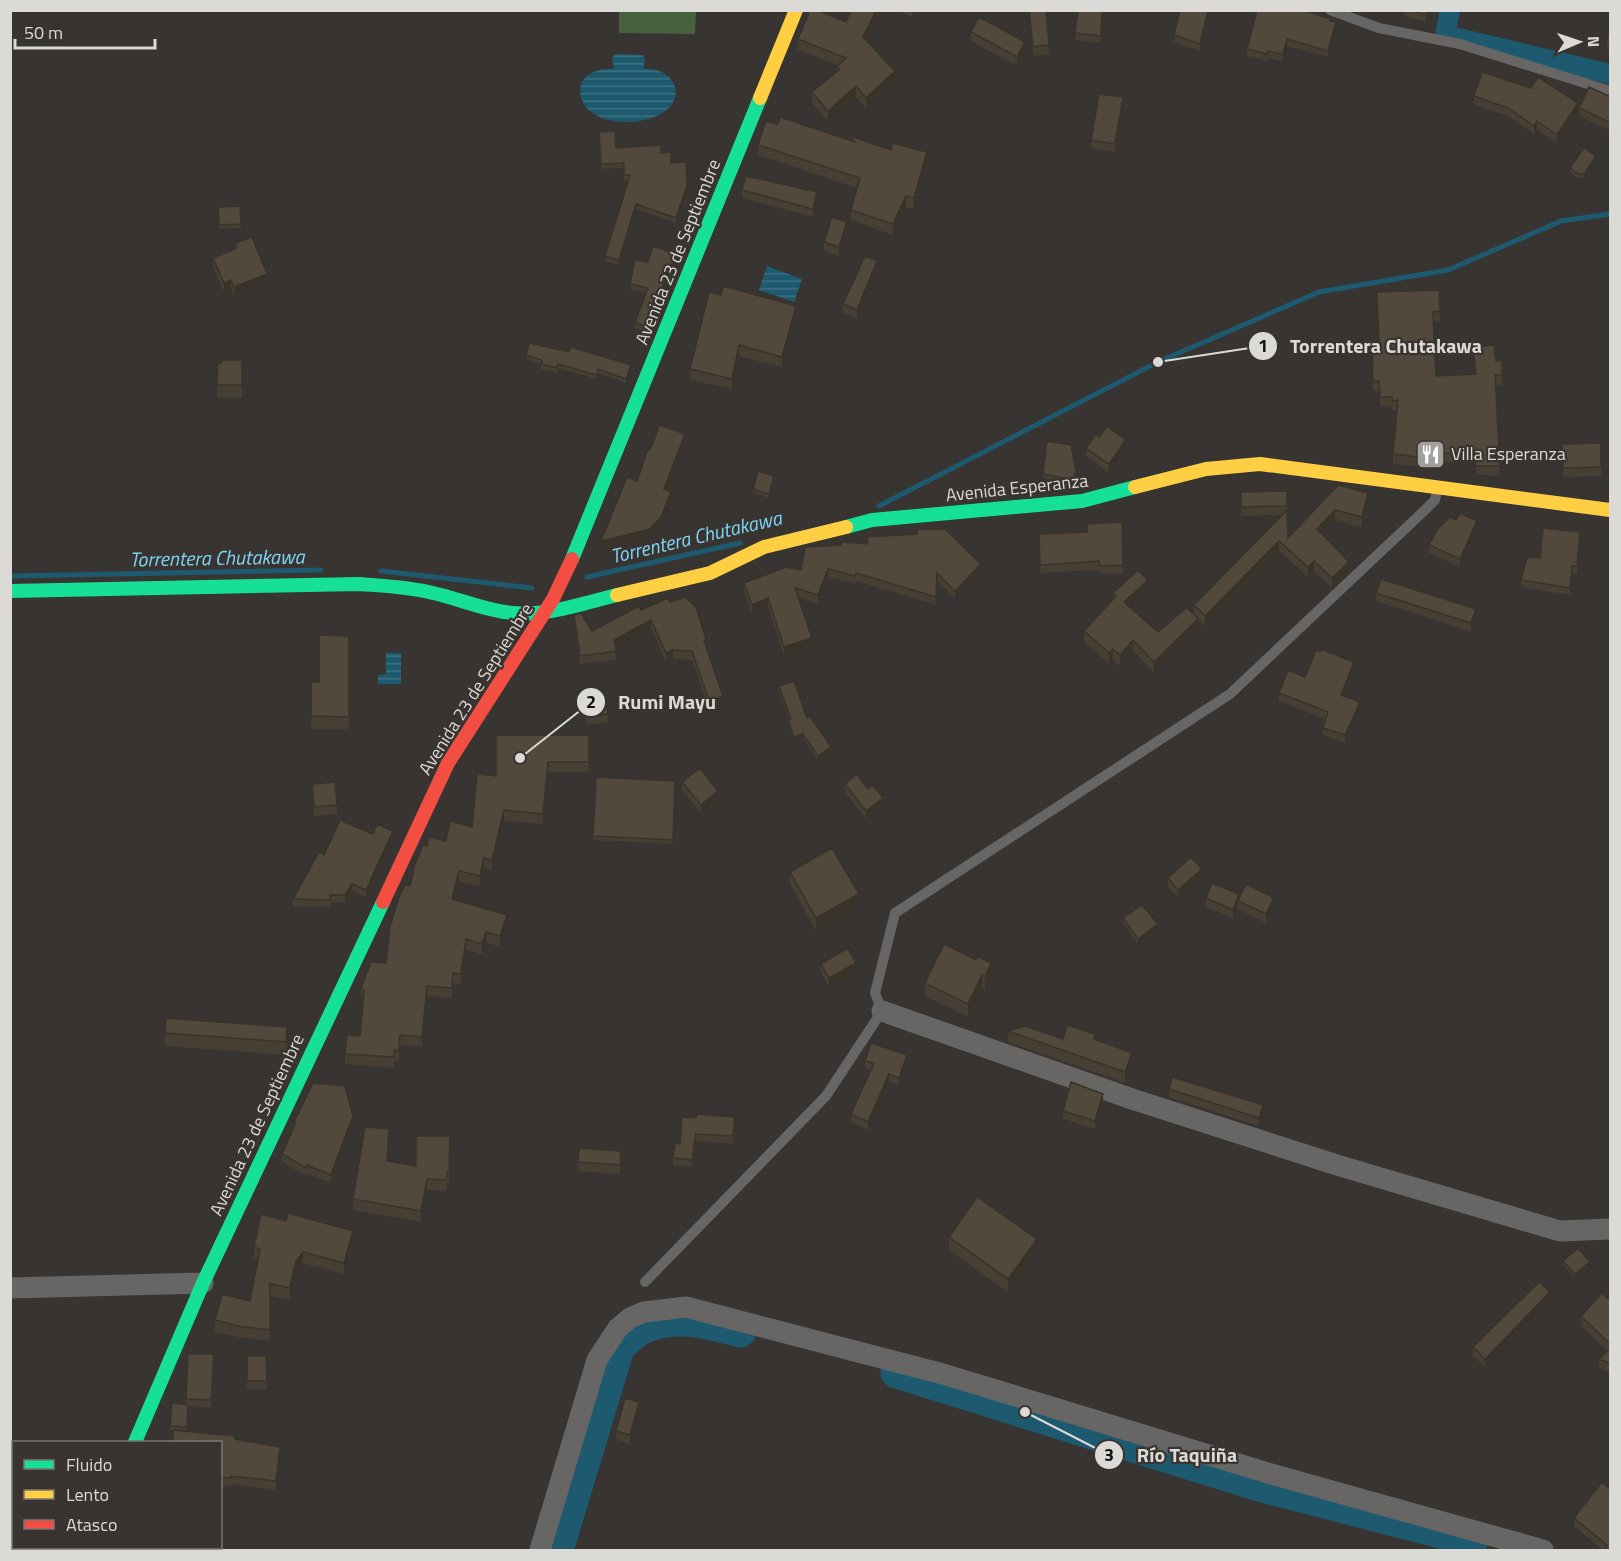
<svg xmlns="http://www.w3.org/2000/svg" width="1621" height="1561" viewBox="0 0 1621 1561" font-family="'Titillium Web',sans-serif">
<defs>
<pattern id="water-rules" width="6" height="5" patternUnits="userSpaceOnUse" patternTransform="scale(1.5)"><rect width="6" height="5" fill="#1e5a6f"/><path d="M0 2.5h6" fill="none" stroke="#3e7183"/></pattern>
</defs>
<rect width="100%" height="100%" fill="#373431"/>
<!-- pitch -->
<path fill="#47603e" d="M619,11H696L695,34L619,33Z"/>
<!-- water -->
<path fill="url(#water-rules)" d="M615,54L643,55L645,60L643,69C668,67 687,89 668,109C659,117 641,122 629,122C615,123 592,118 584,104C571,80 593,67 614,69L612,58Z
M767,266L802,279L794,302L759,290Z
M386,653H401V684H378V675L386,674Z"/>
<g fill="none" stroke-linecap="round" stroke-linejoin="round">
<!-- stream -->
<path stroke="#1e5a6f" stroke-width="5" d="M879,506L1158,362L1319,292L1448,270L1561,221L1610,214
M381,571L532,588
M10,576L321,570
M587,577L740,543"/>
<!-- canal -->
<path stroke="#1e5a6f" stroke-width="20" d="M1450,10L1445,35L1610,74"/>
<!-- river -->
<path stroke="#1e5a6f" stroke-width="33" d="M897,1372L1259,1485L1472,1540
M557,1550L619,1345C626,1340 634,1332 642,1328C673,1313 709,1322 740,1331"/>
<!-- lane -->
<path stroke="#676665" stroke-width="10" d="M1330,10L1379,28L1460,44L1610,91
M645,1282L826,1096L882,1011L875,993L895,913L1230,694L1426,509L1435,500L1437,491"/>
<!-- street -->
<path stroke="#676665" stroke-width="21" d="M882,1011L1132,1099L1337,1165L1560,1231L1610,1229
M10,1288L203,1283
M10,1516H14
M540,1550L597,1360L618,1328L630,1318L644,1312L686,1307L943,1374L1268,1473L1543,1550"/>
<!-- fast -->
<path stroke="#16e098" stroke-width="14" d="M846,527L872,520L1082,501L1135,487
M572,559L760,98
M10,591L360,584C385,586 409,587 433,593C460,599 486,611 513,613C548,616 584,603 617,595
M135,1442L203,1283L383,902"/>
<!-- slow -->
<path stroke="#ffcf43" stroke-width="14" d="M760,98L796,10
M1135,487L1206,469L1260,464L1610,510
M617,595L710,573L764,547L846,527
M89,1550L90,1548"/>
<!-- jam -->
<path stroke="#f24e42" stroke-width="14" d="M383,902L448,763L553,599L572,559"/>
</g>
<!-- wall -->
<path fill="#473f34" d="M851,10H881L867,41L895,82L866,108L856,97L828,121L812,103V92L837,72V66L838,65L798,50V39L846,22Z
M896,10H914L912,17Z
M1029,10H1046L1049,54L1033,56Z
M1078,10H1103L1101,43L1075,40Z
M1180,10H1210L1200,51L1174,42V35Z
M1404,10H1430L1426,22L1404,16Z
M1331,21L1336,29L1328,57L1287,46L1283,61L1268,58L1267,61L1247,56V49Z
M1611,21V50H1607V41Z
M971,32L1025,51L1017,66L971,41Z
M1474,96L1578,112L1557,143L1537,130L1534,134L1508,116L1474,105Z
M1611,97V131L1579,116V108Z
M1123,105L1115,152L1091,148V140Z
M778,124L850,141V136L927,163L914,209L906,207L893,235L851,220V210L857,188L758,155V145Z
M599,132L616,148L661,153L671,163L687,191L676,223L636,209L619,265L605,261V256L629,180H624V168L601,169Z
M1596,161L1584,178H1578L1570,172V168Z
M742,190L817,199L813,217L742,198Z
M240,206L241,228L219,229L218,207Z
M847,230L839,256L824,251V242Z
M235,243L267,282L234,296L231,289L224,292L213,267V258L235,249Z
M676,260L646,332L635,328V322L646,293L630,289V284L648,262Z
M877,269L857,319L843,313V304Z
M1439,290L1440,321H1433L1436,376L1475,374L1473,347L1496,361L1502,375V385H1496L1500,476L1476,475L1475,461L1437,463L1434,468L1393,464V454L1397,410H1392V406L1380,407L1379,391H1373L1372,345H1378Z
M721,295L796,317L782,367L739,356L732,389L690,380V369Z
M526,355L631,369L626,383L598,373L597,379L558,368L557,373L541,369V364L526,360Z
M242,360V398H217L218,363Z
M1099,437L1126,448L1109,473L1086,456V448Z
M1601,443V476L1563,477L1562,444Z
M1043,474H1076L1073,485L1043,478Z
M774,480L769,498L753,493V489Z
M1338,485L1368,503L1362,527L1335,520L1321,534L1349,572L1332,588L1314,571L1308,577L1279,551L1205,626L1198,619V630L1154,673L1133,651L1120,666L1113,660L1109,664L1084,642V631L1113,599V593L1148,591L1130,607L1158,632L1194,614V605L1282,515L1241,516V492L1287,491L1288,538Z
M1122,522L1123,574H1100L1099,570L1040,573L1039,534L1087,532Z
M1477,529L1460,567L1429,553V545Z
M867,537L981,572L955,599L937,581L936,605L856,581L855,584L828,577L818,604L798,597L812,646L784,656L768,606L752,613L744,591V583L801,570L867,544Z
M1580,539L1577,573H1572L1570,595L1521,587V580L1540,558Z
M1376,593L1476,617L1471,632L1376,601Z
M670,602L706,648L723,704L709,709L692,660L673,659L666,662L651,628L615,647L616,660L580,664L574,623V615L592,631L641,610Z
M349,636V729H311V682H319Z
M1354,670L1344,696L1360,709L1345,743L1323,735V728L1325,719L1279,701V693L1305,677Z
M779,686L807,718L831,752L818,761L803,738L794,741L788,724V720L789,719L779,690Z
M583,695L608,714V722L586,725Z
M589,735V772H548L543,824L504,821L492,870L484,868L480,886L459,882L455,900L507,925L500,947L486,942L482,954L466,950L461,984L453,983L452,998L427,996L422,1047L400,1045L399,1061H394V1068L345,1064V1054L360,1036L363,1000L361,998V988L386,963L410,886L427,846L446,841L472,827L496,776Z
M596,777L675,781L673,844L593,840Z
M682,782L718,800L701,814L682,790Z
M312,784L337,805V814L314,816Z
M845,784L883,806L866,819L845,792Z
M373,834L393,839L366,897L352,891L345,902L330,903V907H293V899L324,855Z
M790,872L859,907L816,931L790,884Z
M1168,878H1202L1178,898L1168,887Z
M1206,898H1239L1274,906L1266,923L1238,909V905L1233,918L1206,907Z
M1123,918L1158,929L1138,944L1123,923Z
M944,944L991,976L985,990L982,988L968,1017L925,996V983Z
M821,964L856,972L829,987L821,972Z
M1008,1031L1063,1039L1132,1064L1125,1083L1008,1042Z
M165,1033L287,1039L286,1055L165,1046Z
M865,1061L907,1063L899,1085L889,1082L868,1130L851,1122V1114L871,1070L865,1068Z
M1169,1089L1263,1114L1259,1126L1169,1097Z
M1103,1102L1095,1129L1063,1119V1111Z
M682,1117L735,1124L733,1144L696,1141L692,1167L673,1165V1158L680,1144Z
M294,1122L353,1124L331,1183L307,1174L306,1176L282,1162V1154L294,1127Z
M450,1136L449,1183H447L446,1191L427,1190L421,1222L353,1210V1199L389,1140L388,1161L416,1166Z
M621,1160L620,1174L578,1171V1162Z
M949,1237L1037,1251L1008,1292L949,1250Z
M353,1242L344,1274L303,1263L295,1274L290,1300L270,1296V1341L238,1337L215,1332V1320L250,1301L258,1259L254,1258V1247Z
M1563,1261L1590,1266L1575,1278L1563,1265Z
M1611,1296V1373L1599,1368V1359L1607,1351L1581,1326V1316L1608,1299Z
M1550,1301L1485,1367L1473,1356V1347Z
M188,1354L214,1362L211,1408L188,1406L187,1431L170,1430V1426L186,1405Z
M247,1356H266L267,1389H247Z
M639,1410L630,1444L616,1440V1431Z
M235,1439L280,1455L276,1490L231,1484V1487L220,1486V1443Z
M1611,1490V1551H1604L1574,1526V1518Z"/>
<!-- shaded-wall -->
<path fill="#39332a" d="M876,10H881L863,48V37Z
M1208,10H1210L1200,51V44Z
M1428,10H1430L1426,22V15Z
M1336,22V29L1328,57V51Z
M1287,39V46L1283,61V54Z
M1025,42V51L1017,66V57Z
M895,71V82L866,108V98Z
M856,86V97L828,121V111Z
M1123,97V105L1115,152V144Z
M1578,103V112L1557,143V135Z
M1537,121V130L1534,134V126Z
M927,152V163L914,209V198Z
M1596,156V161L1584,178V174Z
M687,186V191L676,223V218Z
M817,192V199L813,217V209Z
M906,196V207L893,235V224Z
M636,204V209L619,265V260Z
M847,222V230L839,256V247Z
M676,254V260L646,332V327Z
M877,261V269L857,319V310Z
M267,274V282L234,296V287Z
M231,280V289L224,292V283Z
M796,306V317L782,367V357Z
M739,345V356L732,389V379Z
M631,365V369L626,383V379Z
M685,434V445L664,500V489Z
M1126,440V448L1109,473V464Z
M1437,454V463L1434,468V459Z
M774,476V480L769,498V494Z
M671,492V503L661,528L650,540L601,552V541Z
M1368,493V503L1362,527V517Z
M1335,510V520L1317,539V529Z
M1477,521V529L1460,567V559Z
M1279,541V551L1205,626V616Z
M1314,561V571L1308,577V567Z
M1349,562V572L1332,588V578Z
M981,564V572L955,599V591Z
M828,569V577L818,604V595Z
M1148,580V591L1124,613V602Z
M768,598V606L752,613V605Z
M1476,609V617L1471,632V623Z
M1198,619V630L1154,673V662Z
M651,620V628L614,648V640Z
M812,638V646L784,656V647Z
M1133,640V651L1120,666V655Z
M1113,649V660L1109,664V653Z
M673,650V659L666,662V653Z
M1354,662V670L1341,703V695Z
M723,696V704L709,709V701Z
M1360,702V709L1345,743V735Z
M803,734V738L794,741V737Z
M831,747V752L818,761V756Z
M548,762V772L543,824V814Z
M718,791V800L701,814V805Z
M883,798V806L866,819V811Z
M504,810V821L492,870V860Z
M393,831V839L366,897V890Z
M484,858V868L480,886V876Z
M1202,869V878L1178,898V890Z
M459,871V882L452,910V899Z
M352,884V891L345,902V895Z
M859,894V907L816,931V918Z
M1239,894L1238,905L1233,918V910Z
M1274,898V906L1266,923V914Z
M507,915V925L500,947V936Z
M1158,924V929L1138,944V939Z
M486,932V942L482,954V944Z
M466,939V950L461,984V974Z
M856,963V972L829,987V978Z
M991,963V976L985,990V977Z
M982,975V988L968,1017V1004Z
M427,986V996L422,1047V1037Z
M1132,1053V1064L1125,1083V1072Z
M907,1055V1063L899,1085V1078Z
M889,1074V1082L868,1130V1122Z
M1103,1094V1102L1095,1129V1121Z
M1263,1105V1114L1259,1126V1118Z
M353,1116V1124L331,1183V1175Z
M696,1134V1141L692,1167V1160Z
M427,1179V1190L421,1222V1211Z
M353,1231V1242L344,1274V1263Z
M1037,1239V1251L1008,1292V1279Z
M303,1252V1263L295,1274L290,1300V1288L295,1263Z
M1590,1262V1266L1575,1278V1274Z
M1550,1292V1301L1485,1367V1359Z
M639,1402V1410L630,1444V1435Z
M280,1447V1455L276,1490V1481Z"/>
<!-- building -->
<path fill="#52493c" stroke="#39332a" stroke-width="1.5" d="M810,10H817L846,22L851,10H876L863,37L895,71L866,98L856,86L828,111L812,92L840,69L837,66L846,58L798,39Z
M1029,10H1046L1049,45L1033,47Z
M1078,10H1102L1101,36L1075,33Z
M1180,10H1208L1200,44L1174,35Z
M1257,10H1303L1331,19L1330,21L1336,22L1328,51L1287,39L1283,54L1268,51L1267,54L1247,49Z
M1410,10H1428L1426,15Z
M979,17L1025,42L1017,57L971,32Z
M1611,21V42L1607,41Z
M1482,72L1531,88L1538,77L1578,103L1557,135L1537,121L1534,126L1508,108L1474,96Z
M1589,87L1611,97V123L1579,108Z
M1099,94L1123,97L1115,144L1091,140Z
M780,117L855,142L850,136L891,150L893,143L927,152L914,198L906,196L893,224L851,210L860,178L758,145L766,121L778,124Z
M615,131L616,148L661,145V153L671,152V163L686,162L687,186L676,218L636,204L619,260L605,256L630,175H624V163L601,164L599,132Z
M1584,148L1596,156L1584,174H1578L1570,168Z
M746,176L817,192L813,209L742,190Z
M240,206L241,224L219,225L218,207Z
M832,217L847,222L839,247L824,242Z
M252,237L267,274L234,287L231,280L224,283L213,258L237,248L235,243Z
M653,246L676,254L646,327L635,322L648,288L630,284L635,260L648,262Z
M865,256L877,261L857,310L843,304Z
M723,286L796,306L782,357L739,345L732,379L690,369L709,292L721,295Z
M1439,290L1440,311L1433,312L1436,376L1476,374L1473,347L1494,345L1496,361H1502V375H1495L1500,466H1476L1475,451L1437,454L1434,459L1393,454L1398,400L1392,401V397H1380L1379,381H1373L1372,345H1379L1377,292Z
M529,343L569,352L571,347L631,365L626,379L598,369L597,375L558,364L557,368L541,364L542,360L526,355Z
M222,360H242V385H217L218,363H222Z
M659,425L685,434L664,489L671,492L661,517L650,529L601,541L627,477L637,481L647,452L652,446Z
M1107,426L1126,440L1109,464L1086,448L1096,434L1099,437Z
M1047,441L1071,445L1076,470L1073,480L1043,474Z
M1601,443V467L1563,468L1562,444Z
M758,471L774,476L769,494L753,489Z
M1338,485L1368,493L1362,517L1335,510L1317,529L1349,562L1332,578L1314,561L1308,567L1279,541L1205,616L1194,605L1287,510L1288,538Z
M1287,491V506L1241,507V492Z
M1460,513L1477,521L1460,559L1429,545L1437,530L1450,517L1456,520Z
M1122,522L1123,565L1100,566L1099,561L1040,565L1039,534L1087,532V524Z
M1543,528L1580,532L1577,566H1572L1570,588L1521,580L1527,557L1540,558Z
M917,529H945L981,564L955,591L937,573L936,597L856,573L855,576L828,569L818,595L795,588L812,638L784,647L768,598L752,605L744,583L786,567L801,570L805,547L841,545V542L868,544L867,537L917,534Z
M1138,570L1148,580L1124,602L1158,632L1187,607L1198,619L1154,662L1133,640L1120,655L1113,649L1109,653L1084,631L1116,596L1113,593Z
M1381,579L1476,609L1471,623L1376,593Z
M685,597L696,607L706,639L704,641L723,696L709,701L692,651L673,650L666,653L651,620L614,640L616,651L580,656L574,615L581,613L592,631L639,606L641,610L668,598L670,602Z
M319,635L349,636V717L311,716V682H319Z
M1321,649L1354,662L1341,695L1360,702L1345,735L1323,728L1328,712L1279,693L1288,670L1305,677L1316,650L1320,652Z
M794,681L807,718L810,716L831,747L818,756L803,734L794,737L788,720L791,719L779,686Z
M604,692L608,714L586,717L583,695Z
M496,735H589V762H548L543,814L504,810L492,860L484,858L480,876L459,871L452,899L507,915L500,936L486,932L482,944L466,939L461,974L453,973L452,988L427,986L422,1037L400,1035L399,1051L394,1050V1057L345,1054L347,1035L360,1036L364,990L361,988L371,962L386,963L390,927L399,897L405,885L410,886L415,864L423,845L427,846L429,837L446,841L450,821L472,827L477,774L496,776Z
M700,768L718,791L701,805L682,782Z
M857,774L868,789L873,785L883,798L866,811L845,784Z
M596,777L675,781L673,840L593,836Z
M335,782L337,805L314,807L312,784Z
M340,820L373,834L377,824L393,831L366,890L352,884L345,895H330V900L293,899L319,852L324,855Z
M832,848L859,894L816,918L790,872Z
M1191,857L1202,869L1178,890L1168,878Z
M1212,883L1239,894L1233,910L1206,898Z
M1246,884L1274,898L1266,914L1238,901Z
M1142,905L1158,924L1138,939L1123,918Z
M944,944L976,960L977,956L991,963L985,977L982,975L968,1004L925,983Z
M848,948L856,963L829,978L821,964Z
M166,1018L287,1027L286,1042L165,1033Z
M1067,1025L1095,1034L1094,1039L1132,1053L1125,1072L1008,1031L1025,1026L1063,1039Z
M871,1043L907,1055L899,1078L889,1074L868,1122L851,1114L874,1063L865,1061Z
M1172,1077L1263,1105L1259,1118L1169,1089Z
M1071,1082L1103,1094L1095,1121L1063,1111Z
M313,1083L345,1086L353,1116L331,1175L307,1165L306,1168L282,1154L296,1122H294Z
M697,1114L735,1117L733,1136L696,1134L692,1160L673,1158L675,1143L680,1144L682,1117L696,1118Z
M365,1127L389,1129L387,1161L416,1166V1136H450L449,1172H447L446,1180L427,1179L421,1211L353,1199Z
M579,1148L621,1151L620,1165L578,1162Z
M977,1197L1037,1239L1008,1279L949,1237Z
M288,1213L353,1231L344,1263L303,1252L295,1263L290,1288L270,1284V1330L238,1326L215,1320L222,1294L250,1301L260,1249L254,1247L261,1214L286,1221Z
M1578,1248L1590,1262L1575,1274L1563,1261Z
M1539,1282L1550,1292L1485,1359L1473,1347Z
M1602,1293L1608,1299L1611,1296V1345L1581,1316Z
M1611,1347V1364L1599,1359Z
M188,1354H214L211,1400L186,1399Z
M247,1356H266L267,1381H247Z
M625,1398L639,1402L630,1435L616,1431Z
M172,1403L188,1405L187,1427L170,1426Z
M173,1430L235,1436V1439L280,1447L276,1481L231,1476V1478L220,1477V1443H173Z
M1602,1482L1611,1490V1550L1606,1548L1607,1545L1574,1518Z"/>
<!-- icons -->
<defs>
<symbol id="restaurant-square" viewBox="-11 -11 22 22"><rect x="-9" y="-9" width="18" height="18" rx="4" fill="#a2a09c" stroke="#39342f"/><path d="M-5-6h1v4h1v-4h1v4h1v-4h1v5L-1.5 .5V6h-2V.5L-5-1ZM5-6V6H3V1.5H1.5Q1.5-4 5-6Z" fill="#fff"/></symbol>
</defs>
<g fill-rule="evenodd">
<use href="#restaurant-square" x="1414" y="438" width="33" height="33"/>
</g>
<g text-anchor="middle" stroke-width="4.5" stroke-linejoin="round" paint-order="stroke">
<!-- street labels -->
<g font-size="18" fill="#dcdad6" stroke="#39342f">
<text transform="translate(678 252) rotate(-68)" y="6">Avenida 23 de Septiembre</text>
<text transform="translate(1017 488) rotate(-6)" y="6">Avenida Esperanza</text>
<text transform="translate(476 689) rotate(-58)" y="6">Avenida 23 de Septiembre</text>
<text transform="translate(257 1125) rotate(-65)" y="6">Avenida 23 de Septiembre</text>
</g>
<!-- poi labels -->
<g font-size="18" fill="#dcdad6" stroke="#39342f" text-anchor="start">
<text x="1451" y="460">Villa Esperanza</text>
</g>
<!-- water labels -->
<g font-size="20" font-style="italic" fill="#7cd5f8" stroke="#39342f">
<text transform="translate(696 537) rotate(-13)" y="7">Torrentera Chutakawa</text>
<text transform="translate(217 558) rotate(-1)" y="7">Torrentera Chutakawa</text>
</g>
</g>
<!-- callouts -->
<path fill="none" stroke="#dcdad6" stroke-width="2" d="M1158 362L1263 346M520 758L591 702M1025 1412L1109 1455"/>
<g fill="#dcdad6" stroke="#39342f" stroke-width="2">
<circle cx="1158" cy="362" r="6"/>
<circle cx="520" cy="758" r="6"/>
<circle cx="1025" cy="1412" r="6"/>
<circle cx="1263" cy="346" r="15"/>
<circle cx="591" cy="702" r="15"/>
<circle cx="1109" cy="1455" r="15"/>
</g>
<g font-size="18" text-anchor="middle" font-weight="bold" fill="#111">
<text x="1263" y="352">1</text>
<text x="591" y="708">2</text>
<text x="1109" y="1461">3</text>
</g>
<g font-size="20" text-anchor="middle" font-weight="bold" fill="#dcdad6" stroke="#39342f" stroke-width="4.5" stroke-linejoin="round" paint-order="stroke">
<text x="1386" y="353">Torrentera Chutakawa</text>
<text x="667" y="709">Rumi Mayu</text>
<text x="1187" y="1462">Río Taquiña</text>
</g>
<!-- border -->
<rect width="1621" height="1561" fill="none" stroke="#dcdad6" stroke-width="24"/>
<!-- legend -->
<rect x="12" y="1441" width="210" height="108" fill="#39342f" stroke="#7a7672" stroke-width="1.5"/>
<rect x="24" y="1460" width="30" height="9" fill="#16e098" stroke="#7a7672" stroke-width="1.5"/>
<text x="66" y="1471" font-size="18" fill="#dcdad6">Fluido</text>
<rect x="24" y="1490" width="30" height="9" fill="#ffcf43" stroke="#7a7672" stroke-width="1.5"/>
<text x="66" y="1501" font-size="18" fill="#dcdad6">Lento</text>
<rect x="24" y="1520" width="30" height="9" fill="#f24e42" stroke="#7a7672" stroke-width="1.5"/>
<text x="66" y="1531" font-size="18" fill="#dcdad6">Atasco</text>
<!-- north arrow -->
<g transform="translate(1579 42) rotate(88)" stroke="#39342f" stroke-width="4.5" paint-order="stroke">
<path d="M0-4.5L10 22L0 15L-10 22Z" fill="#dcdad6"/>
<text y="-9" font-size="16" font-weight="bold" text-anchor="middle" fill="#dcdad6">N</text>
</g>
<!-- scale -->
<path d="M15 39v9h140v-9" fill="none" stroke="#dcdad6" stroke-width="3"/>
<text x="24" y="39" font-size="18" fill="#dcdad6" stroke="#39342f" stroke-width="4.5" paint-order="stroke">50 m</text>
</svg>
